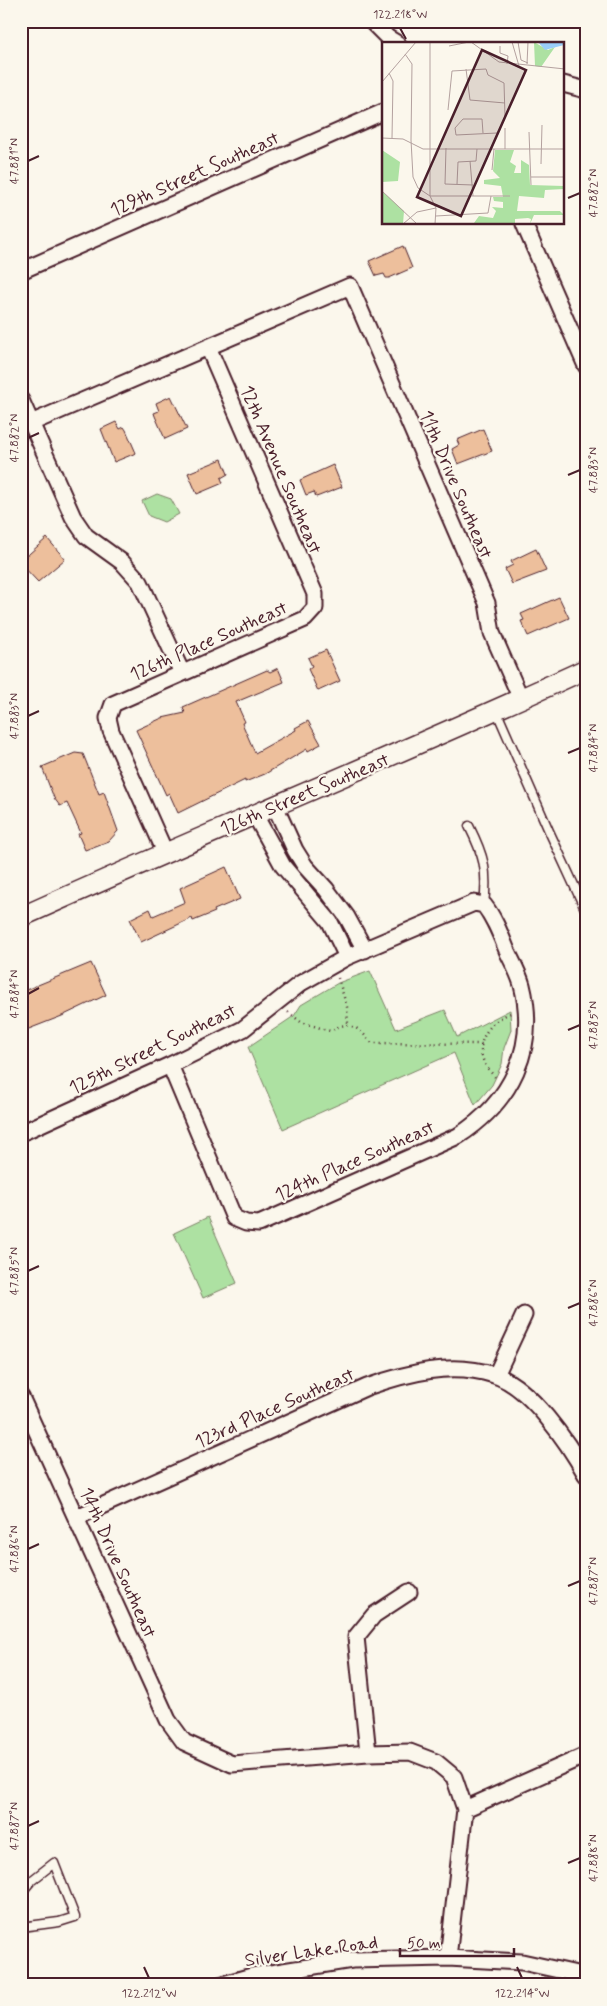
<svg xmlns="http://www.w3.org/2000/svg" width="607" height="2006" viewBox="0 0 607 2006" font-family="Mynerve,sans-serif">
<rect width="100%" height="100%" fill="#fbf7ec"/>
<filter id="ink" filterUnits="userSpaceOnUse"><feTurbulence type="fractalNoise" baseFrequency=".02" numOctaves="2"/><feDisplacementMap in="SourceGraphic" scale="10" xChannelSelector="R" yChannelSelector="G"/><feConvolveMatrix kernelMatrix="1 2 1 2 8 2 1 2 1" color-interpolation-filters="sRGB"/></filter>
<g filter="url(#ink)">
<!-- green -->
<path fill="#ade1a2" stroke="#7c8066" d="M157,494L171,499L179,514L164,522L149,516L142,501Z
M370,971L396,1029L445,1010L457,1037L510,1010L511,1030L504,1048L502,1064L492,1085L475,1105L454,1053L283,1129L248,1047L294,1016L301,1005L338,983Z
M208,1217L237,1283L203,1298L174,1233Z"/>
<!-- building -->
<path fill="#edbf9c" stroke="#4a1f2b" d="M403,246L412,268L389,278H386L384,274L376,276L369,261Z
M171,396L187,429L165,439L155,416L154,413L159,411L156,403Z
M116,422L120,429L124,427L126,430L136,453L114,462L101,429Z
M483,429L492,451L458,464L452,449L459,445L457,440Z
M222,459L228,474L221,478L223,483L197,494L188,473Z
M333,465L342,487L319,496L316,497L314,492L306,495L300,480Z
M47,538L65,559L38,582L21,564V561Z
M536,549L546,571L512,584L505,569L513,565L511,561Z
M559,597L569,618L528,636L521,621L524,620L521,614Z
M326,650L340,681L318,691L308,669L312,666L308,658Z
M278,668L284,682L236,702L245,722L242,723L255,753L296,730L295,728L308,721L321,744L308,751L307,749L265,774L245,782V780L178,813L169,793L166,795L136,730L162,718L185,713L183,707L267,670L270,672Z
M75,753L83,754L99,794L104,792L118,831L109,841L85,850L78,834L81,833L67,803L60,806L54,798L42,767Z
M226,867L240,899L214,910L215,912L193,921L192,918L141,942L130,919L150,909L153,916L185,902L180,888Z
M91,963L106,995L62,1016L21,1032V992Z"/>
<g fill="none" stroke-linecap="round" stroke-linejoin="round">
<defs>
<path id="service" d="M496,710L549,831L586,911
M469,826C484,856 488,870 484,905
M21,1893L31,1881L54,1863L75,1917L59,1922L21,1927"/>
<path id="minor" d="M371,21L388,38L398,44
M563,84L586,90
M524,224L586,366
M21,271L383,112
M21,400L73,517L86,536L122,562L140,582L182,673
M31,423L350,286L487,603L492,633L521,699
M275,806L295,850L305,866L326,889L347,917L365,950
M255,815L283,866L330,922L347,957
M165,852L111,731L108,718L113,704L305,619L315,608V594L208,347
M21,1133L170,1065L243,1029L301,983L347,957L474,903L484,905C495,919 501,936 508,953C513,963 519,974 522,985C538,1048 511,1102 458,1136L259,1224L246,1223L234,1218L170,1065
M496,1375L524,1315
M21,1397L168,1720L184,1742L232,1764L368,1753L410,1752L436,1762L454,1777L465,1809L448,1958
M77,1517L367,1387C407,1373 452,1361 494,1375C530,1386 569,1444 586,1475
M368,1753L356,1637L374,1615L409,1592
M465,1809L586,1755
M220,1985L252,1976L352,1960L448,1958L522,1962L586,1976"/>
<path id="tertiary" d="M21,917C209,832 399,755 586,669"/>
</defs>
<!-- service casing -->
<use href="#service" stroke="#4a1f2b" stroke-width="11"/>
<!-- minor casing -->
<use href="#minor" stroke="#4a1f2b" stroke-width="19"/>
<!-- tertiary casing -->
<use href="#tertiary" stroke="#4a1f2b" stroke-width="22"/>
<!-- path -->
<path stroke="#4a1f2b" stroke-width="2.5" stroke-dasharray="1 4" stroke-linecap="butt" d="M338,978L347,1007L348,1024
M288,1012L301,1022L330,1031C350,1019 357,1027 372,1043L482,1044
M495,1077C492,1073 487,1069 485,1064C473,1043 490,1020 511,1013"/>
<!-- service -->
<use href="#service" stroke="#fbf7ec" stroke-width="8"/>
<!-- minor -->
<use href="#minor" stroke="#fbf7ec" stroke-width="15"/>
<!-- tertiary -->
<use href="#tertiary" stroke="#fbf7ec" stroke-width="19"/>
</g>
</g>
<!-- ticks -->
<path fill="none" stroke="#4a1f2b" stroke-width="2" d="M400,28L406,39M28,161L39,156M568,198L580,193M28,438L39,433M568,475L580,470M28,716L39,711M568,753L580,748M28,994L39,988M568,1030L580,1025M28,1271L39,1266M568,1308L580,1303M28,1549L39,1544M568,1586L580,1581M28,1826L39,1821M568,1863L580,1858M144,1967L149,1978M517,1967L522,1978"/>
<g text-anchor="middle" stroke-width="4.5" stroke-linejoin="round" paint-order="stroke">
<!-- street labels -->
<g font-size="19" fill="#4a1f2b" stroke="#fbf7ec">
<text transform="translate(194 173) rotate(-24)" y="7">129th Street Southeast</text>
<text transform="translate(282 469) rotate(67)" y="7">12th Avenue Southeast</text>
<text transform="translate(457 484) rotate(67)" y="7">11th Drive Southeast</text>
<text transform="translate(208 640) rotate(-24)" y="7">126th Place Southeast</text>
<text transform="translate(304 793) rotate(-23)" y="7">126th Street Southeast</text>
<text transform="translate(152 1048) rotate(-26)" y="7">125th Street Southeast</text>
<text transform="translate(354 1160) rotate(-24)" y="7">124th Place Southeast</text>
<text transform="translate(274 1407) rotate(-24)" y="7">123rd Place Southeast</text>
<text transform="translate(119 1562) rotate(66)" y="7">14th Drive Southeast</text>
<text transform="translate(311 1950) rotate(-8)" y="7">Silver Lake Road</text>
</g>
</g>
<!-- overview -->
<g transform="translate(382 42)">
<rect width="182" height="182" fill="#fbf7ec"/>
<path d="M152,0L166,8L173,5L159,25L153,24ZM0,108L18,120L16,139L0,140ZM113,108H132L128,120L134,124L132,131H139V118L147,123L148,143L182,144V147L163,148L162,156L137,154L135,169H178L182,173H152L148,182L149,177L146,176L133,177V182L92,181L97,174L111,176L114,169L110,165L121,166V160L112,159L111,155H121L119,144L102,142V138L118,136L111,129ZM0,149L22,169L21,182H0Z" fill="#ade1a2"/>
<path d="M156,0H182V3L163,8Z" fill="#9acdf8"/>
<path fill="none" stroke="#b4a19f" stroke-width="1" d="M48,0V154L54,166L53,182M89,0L117,20L183,27M130,0L137,24M136,0L139,18L146,21M67,4L87,0M118,4V11L126,14L125,22M23,12L30,22L29,98L31,135L36,146L48,154H128M145,22L146,0M84,27L88,58M104,27L106,33L122,41L123,74M7,31L11,39L10,96M0,40L34,0M88,58L123,61M66,68L70,29L104,27M147,90L149,143M101,91L100,77H81L73,86L74,93L115,91M0,96L21,97L41,107H183M64,106L63,142L91,143M123,107V86M88,119L91,154M159,122L160,83M110,128L112,107M149,135H183M75,142L76,120L94,119L95,107M0,149L35,182M54,174L106,171L109,154M21,182L35,170L54,166"/>
<path fill="#4a1f2b" fill-opacity="0.15" stroke="#4a1f2b" stroke-width="2.5" d="M100,8L144,28L79,174L35,155Z"/>
<rect width="182" height="182" fill="none" stroke="#4a1f2b" stroke-width="2.5"/>
</g>
<!-- margin -->
<rect width="607" height="2006" fill="none" stroke="#fbf7ec" stroke-width="55"/>
<!-- scale -->
<path d="M400 1948v8h114v-8" fill="none" stroke="#4a1f2b" stroke-width="2.5"/>
<text x="407" y="1948" font-size="15" fill="#4a1f2b" stroke="#fbf7ec" stroke-width="4" paint-order="stroke">50 m</text>
<rect x="28" y="28" width="552" height="1950" fill="none" stroke="#4a1f2b" stroke-width="2"/>
<g font-size="12" text-anchor="middle" fill="#4a1f2b">
<text x="400" y="18">122.218°W</text>
<text transform="translate(14 161) rotate(-90)" y="4">47.881°N</text>
<text transform="translate(593 193) rotate(-90)" y="4">47.882°N</text>
<text transform="translate(14 438) rotate(-90)" y="4">47.882°N</text>
<text transform="translate(593 470) rotate(-90)" y="4">47.883°N</text>
<text transform="translate(14 716) rotate(-90)" y="4">47.883°N</text>
<text transform="translate(593 748) rotate(-90)" y="4">47.884°N</text>
<text transform="translate(14 994) rotate(-90)" y="4">47.884°N</text>
<text transform="translate(593 1025) rotate(-90)" y="4">47.885°N</text>
<text transform="translate(14 1271) rotate(-90)" y="4">47.885°N</text>
<text transform="translate(593 1303) rotate(-90)" y="4">47.886°N</text>
<text transform="translate(14 1549) rotate(-90)" y="4">47.886°N</text>
<text transform="translate(593 1581) rotate(-90)" y="4">47.887°N</text>
<text transform="translate(14 1826) rotate(-90)" y="4">47.887°N</text>
<text transform="translate(593 1858) rotate(-90)" y="4">47.888°N</text>
<text x="149" y="1997">122.212°W</text>
<text x="522" y="1997">122.214°W</text>
</g>
</svg>
